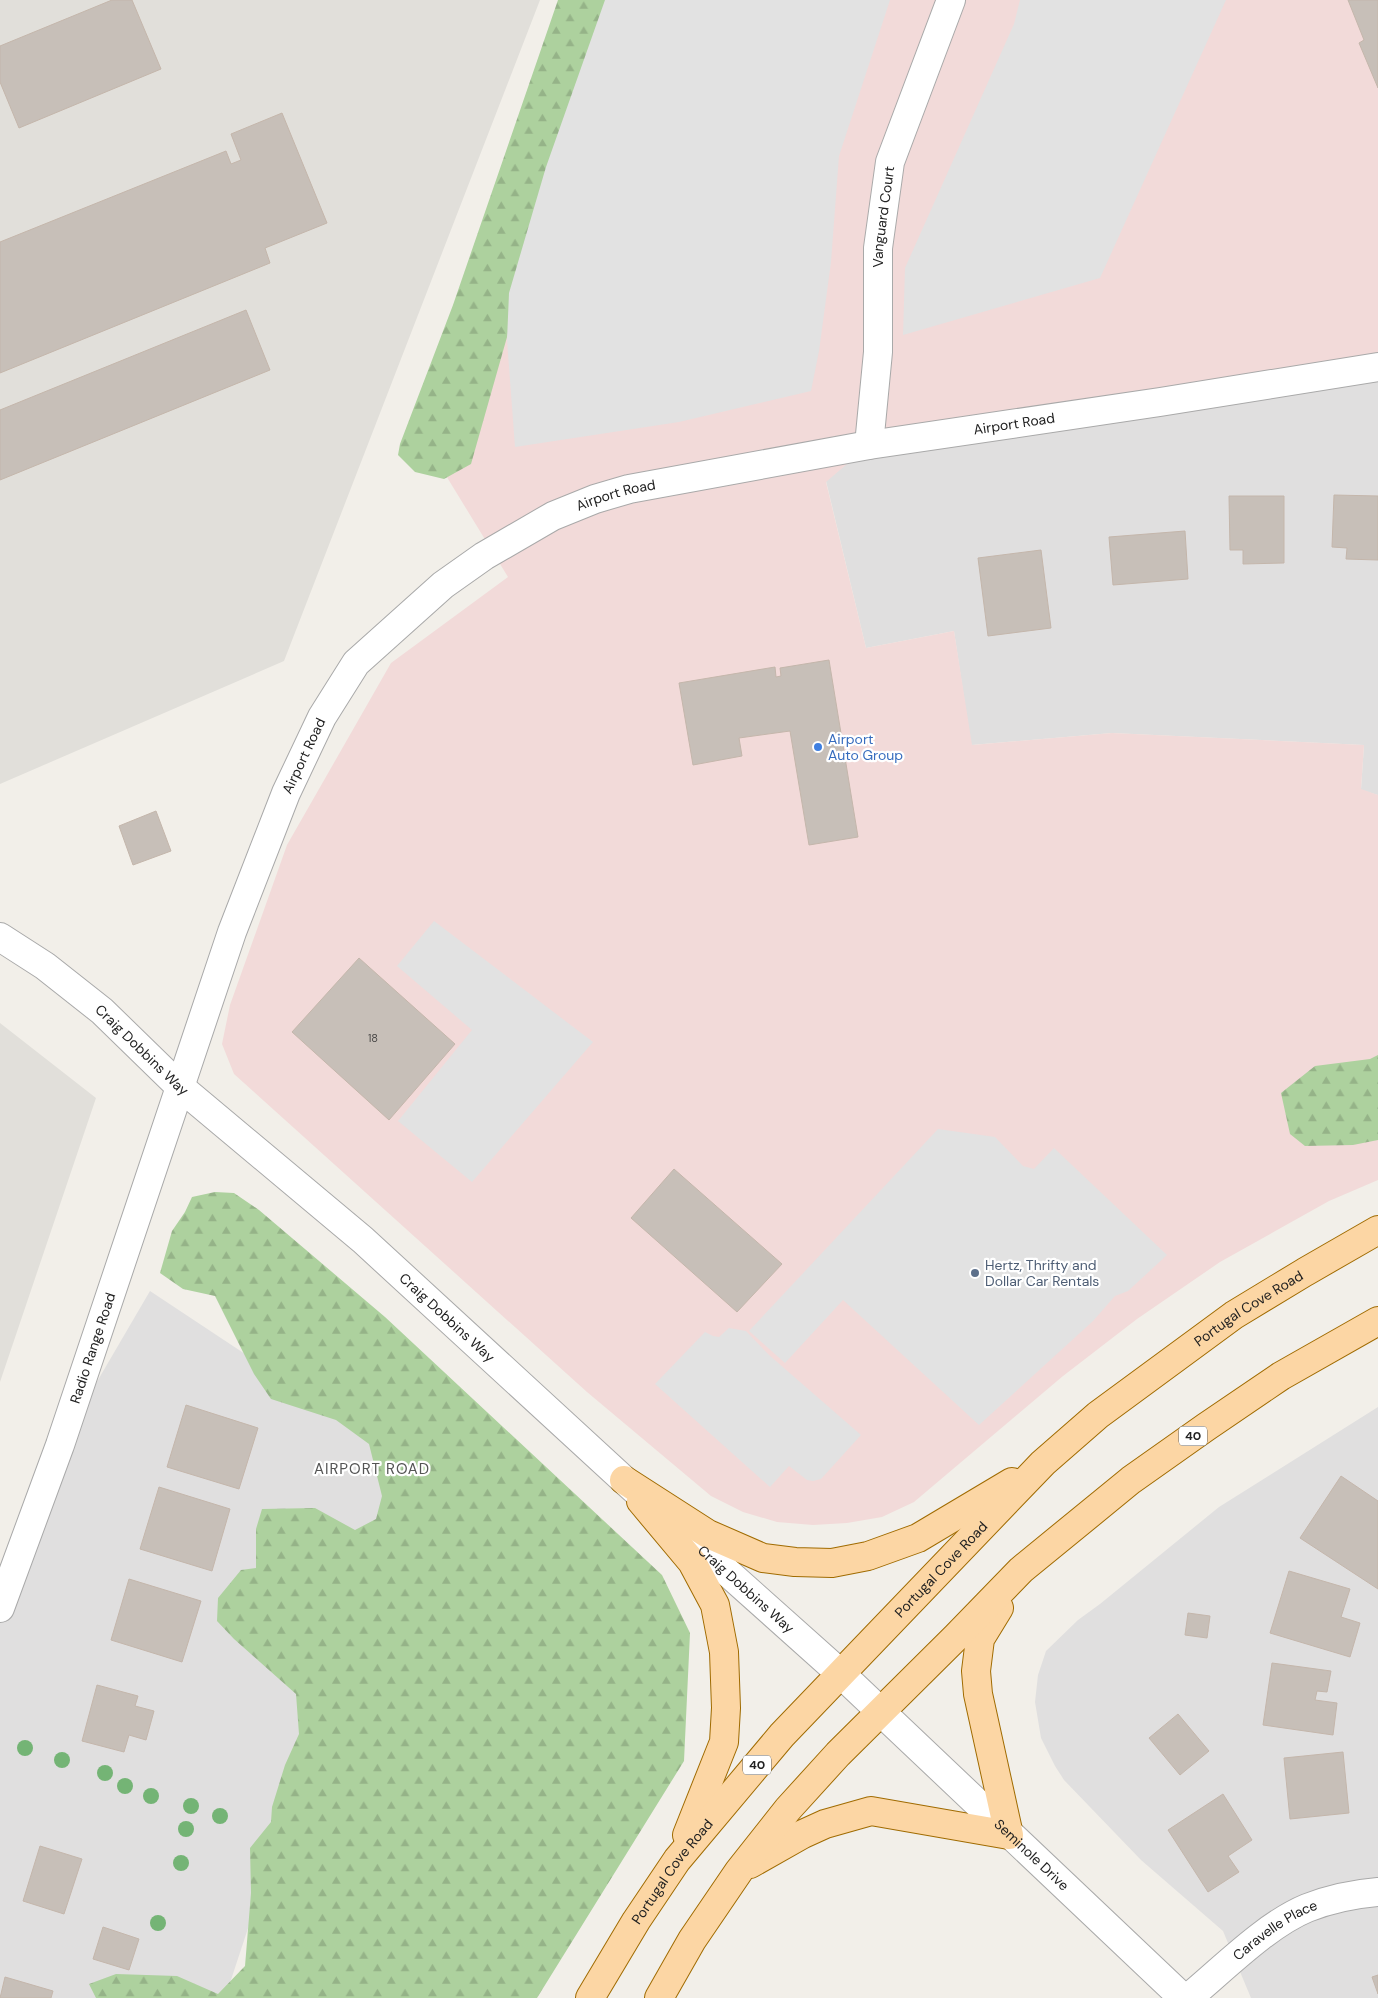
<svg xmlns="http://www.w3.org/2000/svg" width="1378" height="1998" viewBox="0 0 1378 1998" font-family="'DM Sans',sans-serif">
<defs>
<pattern id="forest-firs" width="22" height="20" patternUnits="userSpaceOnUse" patternTransform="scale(1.25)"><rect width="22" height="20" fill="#add19e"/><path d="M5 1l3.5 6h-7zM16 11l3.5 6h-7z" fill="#95b388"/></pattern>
</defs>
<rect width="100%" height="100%" fill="#f2efe9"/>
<!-- residential -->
<path fill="#e0dfdf" d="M1378,367V795L1361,790L1364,745L1112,733L971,745L954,631L866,648L826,481L869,445Z
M150,1291L379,1443L385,1513L225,1998H0V1608L60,1445Z
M1378,1407V1998H1251L1223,1931L1141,1860L1064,1780L1055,1766L1041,1738L1035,1702L1038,1675L1046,1651L1078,1620L1100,1604L1219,1507Z"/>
<!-- commercial -->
<path fill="#f2dad9" d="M596,0H1378V367L869,445L826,482L866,648L954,631L972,745L1112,733L1364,745L1361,789L1378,795V1180L1329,1201L1220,1262L1137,1319L1063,1376L914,1502L882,1517L847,1523L813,1525L777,1522L743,1512L711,1496L587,1392L234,1074L222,1044L230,1005L287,845L391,663L508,577L423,438Z"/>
<!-- airport -->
<path fill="#e1dfda" d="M0,0H540L284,661L0,784Z
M0,1023L96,1098L0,1382Z"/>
<!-- forest -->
<path fill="url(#forest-firs)" d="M558,0H618L530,256L471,464L444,479L415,472L398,455L400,444L453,305Z
M1378,1055V1140L1353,1145L1305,1146L1290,1134L1281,1093L1315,1066L1370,1059Z
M215,1192L234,1193L259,1210L385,1317L662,1575L690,1633L684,1761L537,1998H96L89,1984L116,1974L177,1976L218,1994L245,1966L251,1893L250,1848L271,1822L272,1807L285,1765L299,1734L296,1694L234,1639L217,1621L218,1598L241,1570L256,1568V1529L262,1509L315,1508L355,1530L376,1519L382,1496L369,1444L336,1420L271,1399L254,1374L215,1296L183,1289L160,1273L172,1231L185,1212L192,1197Z"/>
<!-- parking -->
<path fill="#e2e2e2" d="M605,0H890L839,156L831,262L819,351L811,391L679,422L515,447L507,340L509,293L546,167Z
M1020,0H1226L1100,278L903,335L905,268L1014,24Z
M434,921L593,1042L472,1182L398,1121L472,1030L397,966Z
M938,1129L995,1137L1023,1166L1034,1169L1054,1148L1167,1255L1128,1291L1115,1296L1093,1321L979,1425L843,1300L785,1363L749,1331Z
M729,1328L746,1331L769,1355L861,1435L821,1479L813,1481L807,1480L789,1466L770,1487L655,1384L705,1332L713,1336L719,1337Z"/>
<!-- building -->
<path fill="#c7bfb8" stroke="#c4b6ab" d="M112,0H132L161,69L19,128L0,82V46Z
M1348,0H1378V88L1359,43L1364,40Z
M282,113L327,223L265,248L270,263L0,373V242L226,151L231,164L241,160L231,134Z
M246,310L270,370L0,480V410Z
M1334,495L1378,496V560L1346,559L1347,548L1332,547Z
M1229,496H1284V563L1243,564V550H1230Z
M1185,531L1188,579L1113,585L1109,537Z
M1041,550L1051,628L988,636L978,558Z
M829,660L858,837L809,845L790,731L739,738L742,756L693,765L679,683L775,667L776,677L781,676L780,668Z
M156,811L171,851L133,865L119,826Z
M359,958L455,1044L389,1120L292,1032Z
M674,1169L782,1264L737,1312L631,1218Z
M186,1405L258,1428L239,1489L167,1467Z
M1341,1476L1378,1501V1589L1300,1538Z
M159,1487L230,1509L212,1571L140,1549Z
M1289,1571L1350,1589L1341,1617L1360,1623L1350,1657L1270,1633Z
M129,1579L201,1601L182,1662L111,1640Z
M1188,1613L1210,1616L1207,1638L1185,1635Z
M1272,1663L1331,1671L1327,1692L1317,1691L1315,1700L1337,1703L1333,1735L1263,1725Z
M97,1685L138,1696L135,1706L154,1711L146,1740L129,1735L124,1752L82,1741Z
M1178,1714L1209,1751L1180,1775L1149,1738Z
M1343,1752L1349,1813L1290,1819L1284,1758Z
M1223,1794L1252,1840L1228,1856L1239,1872L1208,1892L1168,1830Z
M40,1846L82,1859L64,1914L23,1901Z
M103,1927L139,1939L129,1970L93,1959Z
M1378,1975V1994L1372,1977Z
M5,1977L53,1991L51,1998H0Z"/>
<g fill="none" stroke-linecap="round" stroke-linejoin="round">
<defs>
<g id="street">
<path id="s1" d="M869,445L878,352V248L890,162L951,0"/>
<path id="s2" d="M0,937L45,966L102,1011L179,1086L363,1240L624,1480L840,1673L1183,1998"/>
<path id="s3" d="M0,1608L60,1445L232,932L286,793L322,717L356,663L443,585L484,556L553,516L595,499L629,489L869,445L1160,402L1378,367"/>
<path id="s4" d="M1188,1998C1223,1969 1266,1925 1307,1908C1330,1899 1354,1894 1378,1892"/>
</g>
<g id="primary">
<path d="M624,1480L708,1534L763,1558L795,1562L832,1563L868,1556L918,1538L1012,1482"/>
<path d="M641,1501L692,1562L715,1605L724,1652L726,1708L724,1742L687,1835"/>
<path d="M750,1864L803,1834L825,1824L871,1811L1009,1835L978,1694L976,1671L980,1639L999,1608"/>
<path id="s5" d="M590,1998L636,1921L677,1860L782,1735L1043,1463L1098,1415L1234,1315L1305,1272L1378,1230"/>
<path d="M659,1998L692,1940L739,1871L788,1809L838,1754L956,1637L1021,1570L1131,1480L1206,1427L1281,1376L1378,1321"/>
</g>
</defs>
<!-- street casing -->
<use href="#street" stroke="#a9a9a9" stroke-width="30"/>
<!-- primary casing -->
<use href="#primary" stroke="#a06b00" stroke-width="30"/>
<!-- street -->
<use href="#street" stroke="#fff" stroke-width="28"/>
<!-- primary -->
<use href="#primary" stroke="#fcd6a4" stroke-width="28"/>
</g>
<!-- trees -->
<g fill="#74b475">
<circle cx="25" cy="1748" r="8"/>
<circle cx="62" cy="1760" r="8"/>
<circle cx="105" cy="1773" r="8"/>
<circle cx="125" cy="1786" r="8"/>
<circle cx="151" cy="1796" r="8"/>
<circle cx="191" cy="1806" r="8"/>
<circle cx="220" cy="1816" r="8"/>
<circle cx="186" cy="1829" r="8"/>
<circle cx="181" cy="1863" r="8"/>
<circle cx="158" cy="1923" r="8"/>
</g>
<!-- markers -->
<circle fill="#3f7fe0" stroke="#fff" stroke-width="2" cx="818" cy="747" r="5"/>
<circle fill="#5c6f8a" stroke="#fff" stroke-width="2" cx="975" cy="1273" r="5"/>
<g text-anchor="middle" stroke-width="4.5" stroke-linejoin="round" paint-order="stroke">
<!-- number labels -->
<g font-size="11" fill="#4b4948">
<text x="373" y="1042">18</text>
</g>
<!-- shield labels -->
<g fill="#fff" stroke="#646464" stroke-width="1">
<rect x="1179" y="1426.5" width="28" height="19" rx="4"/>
<rect x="743" y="1755.5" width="28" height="19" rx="4"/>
</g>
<g font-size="12" font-weight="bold" fill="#222">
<text x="1193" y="1440">40</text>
<text x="757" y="1769">40</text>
</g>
<!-- street labels -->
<g font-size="14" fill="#222" stroke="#fff">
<text dy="5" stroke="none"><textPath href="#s1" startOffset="229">Vanguard Court</textPath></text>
<text dy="5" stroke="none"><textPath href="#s3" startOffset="1730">Airport Road</textPath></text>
<text dy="5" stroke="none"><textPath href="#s3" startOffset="1325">Airport Road</textPath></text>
<text dy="5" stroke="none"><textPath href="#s3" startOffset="905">Airport Road</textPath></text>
<text dy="5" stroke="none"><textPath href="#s2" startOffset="182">Craig Dobbins Way</textPath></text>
<text dy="5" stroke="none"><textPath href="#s5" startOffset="961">Portugal Cove Road</textPath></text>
<text dy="5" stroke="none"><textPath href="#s2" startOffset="588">Craig Dobbins Way</textPath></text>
<text dy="5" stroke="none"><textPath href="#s3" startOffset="276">Radio Range Road</textPath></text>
<text dy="5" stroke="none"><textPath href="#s5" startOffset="556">Portugal Cove Road</textPath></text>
<text dy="5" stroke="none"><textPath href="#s2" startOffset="992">Craig Dobbins Way</textPath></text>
<text dy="5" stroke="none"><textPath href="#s2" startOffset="1382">Seminole Drive</textPath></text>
<text dy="5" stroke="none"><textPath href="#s5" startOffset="151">Portugal Cove Road</textPath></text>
<text dy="5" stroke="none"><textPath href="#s4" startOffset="111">Caravelle Place</textPath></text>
</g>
<!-- shop labels -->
<g font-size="14" fill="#366cbe" stroke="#fff" text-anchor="start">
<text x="828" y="744">Airport<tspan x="828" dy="16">Auto Group</tspan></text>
</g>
<!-- service labels -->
<g font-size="14" fill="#4e5e75" stroke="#fff" text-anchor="start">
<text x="985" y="1270">Hertz, Thrifty and<tspan x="985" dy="16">Dollar Car Rentals</tspan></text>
</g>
<!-- neighbourhood labels -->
<g font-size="15" letter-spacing="1" fill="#555" stroke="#fff">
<text x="372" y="1474">AIRPORT ROAD</text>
</g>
</g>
</svg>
